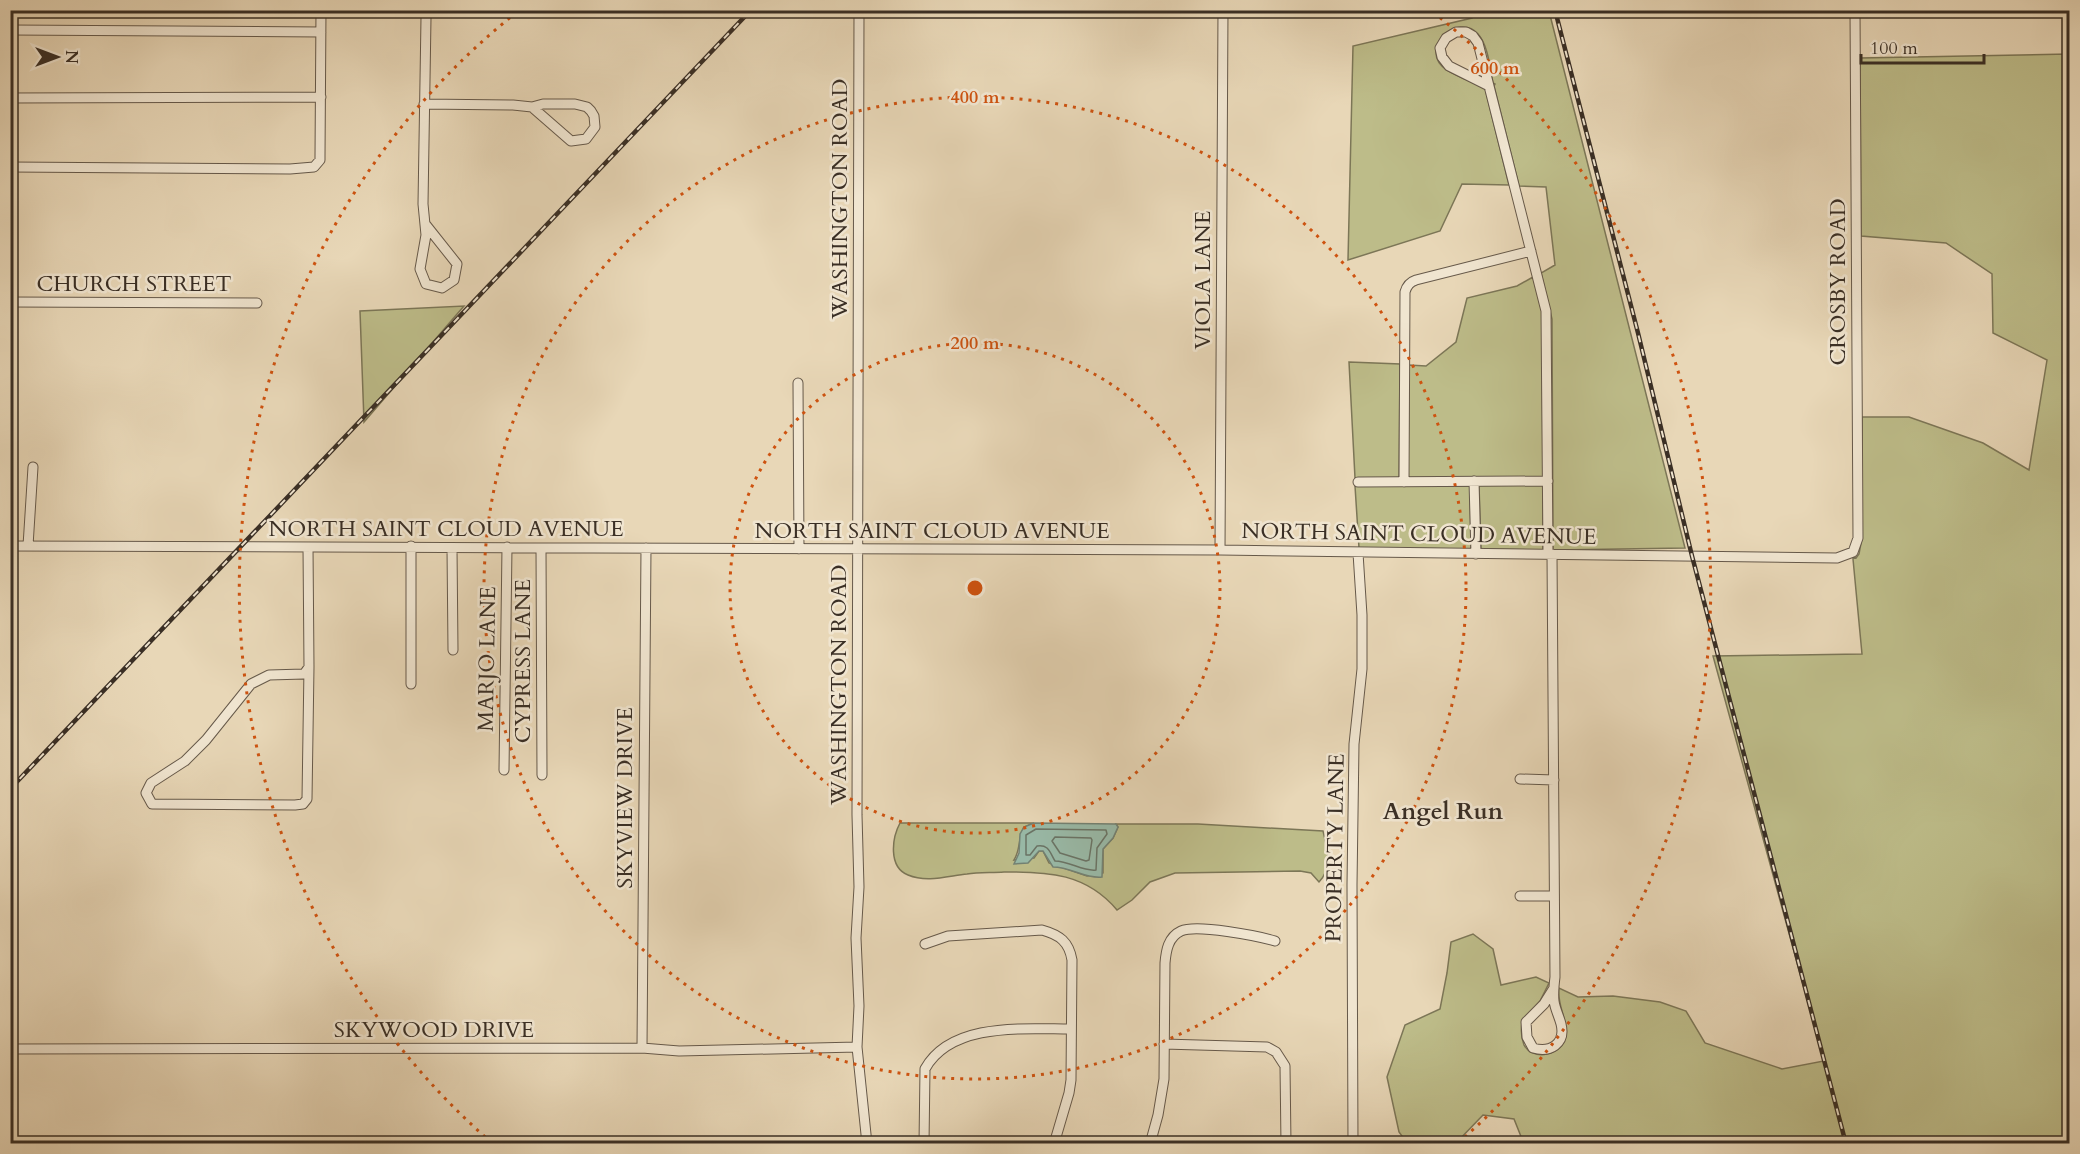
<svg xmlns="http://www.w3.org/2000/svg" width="2080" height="1154" viewBox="0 0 2080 1154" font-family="Cardo,serif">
<rect width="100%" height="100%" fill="#e8d7b7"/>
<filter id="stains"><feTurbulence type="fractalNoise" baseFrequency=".00333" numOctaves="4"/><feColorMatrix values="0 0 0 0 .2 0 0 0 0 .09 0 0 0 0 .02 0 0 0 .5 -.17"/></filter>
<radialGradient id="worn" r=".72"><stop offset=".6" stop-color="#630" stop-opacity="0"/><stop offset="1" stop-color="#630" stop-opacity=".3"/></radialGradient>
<!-- green -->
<path fill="#bdbc89" stroke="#7c7657" stroke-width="1.5" d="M1475,11H1549L1685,548L1553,550L1552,319L1541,273L1555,265L1546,187L1519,186L1494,86L1495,84L1493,83C1490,68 1488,45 1478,34C1458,11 1416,50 1447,70C1458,77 1473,82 1485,88L1509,185L1462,184L1440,231L1348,260L1353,46L1472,18Z
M2069,54V1143L1524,1144L1514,1119L1483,1115L1456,1143H1407L1399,1132L1387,1077L1405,1025L1440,1009L1447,973L1451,942L1473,934L1493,949L1501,985L1536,977L1549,983L1540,1001L1522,1022C1521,1029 1521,1038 1524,1045C1532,1060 1557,1056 1563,1043C1572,1025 1556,1006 1559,988L1578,997L1613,996L1660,1002L1686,1011L1705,1043L1782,1069L1824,1061L1713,656L1862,654L1853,559V557L1856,558L1859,554L1862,538V417H1909L1983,443L2029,470L2047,360L1993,333L1992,274L1946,243L1861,236L1860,58Z
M1533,277L1542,312L1543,477L1408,478L1409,365L1426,366L1456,342L1467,298L1517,286Z
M464,306L364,422L360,311Z
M1349,362L1400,364L1399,478H1355Z
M1479,485H1543V550L1481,549Z
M1355,486H1470L1471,549L1359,548Z
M900,823H1034L1024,827C1018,837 1021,849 1014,860L1034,858L1039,851H1043L1049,863L1087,876L1103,873V849L1113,838L1118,827L1116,824H1198L1323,831C1327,848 1333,868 1319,882L1311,873L1300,871L1175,873L1150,882L1132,900L1117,910C1087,874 1048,871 1004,872C992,873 979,872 967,874C948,876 927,883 908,875C888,867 892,838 900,823Z"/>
<!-- water -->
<path fill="#99baa8" stroke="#738274" stroke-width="1.5" d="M1034,823L1116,824L1118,827L1113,838L1103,849L1102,877C1085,879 1071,867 1053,867L1043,851H1039L1028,863L1014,864L1019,853L1020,834L1024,827Z"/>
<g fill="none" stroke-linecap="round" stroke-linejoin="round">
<!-- shore -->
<path stroke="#6a7466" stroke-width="1.5" d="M1036,829L1106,830L1107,834L1097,848L1096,870C1084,872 1069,861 1055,861C1050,853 1049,844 1037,846L1030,855H1026V835Z
M1055,837L1091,838L1092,840L1089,860L1086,861L1060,853L1052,841Z"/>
<defs>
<path id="minor" d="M859,10L857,815L859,887L856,938L859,1006L857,1047L867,1144
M10,30L321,32
M1489,86L1449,66L1442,57L1440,48L1446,38L1456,32H1466L1473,36L1478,43L1489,86L1546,311L1548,554
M10,98L321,97
M424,104L513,105L532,107L543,104H575L587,107L591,111L594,116L595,127L586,139L571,141L532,107
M10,167L290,169L314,167L320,160V156L321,10
M426,225L457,264L454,280L442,288L426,284L420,269L426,235L423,204L426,18L428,10
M10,302L257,303
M798,383L799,549
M1474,481L1476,554
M1358,482L1548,481
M1404,482L1405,292C1407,285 1410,282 1416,280L1531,251
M10,546L1220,550L1837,558L1853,552L1858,538L1855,10
M28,546L33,467
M411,546V684
M308,547L309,667L304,674L269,675L251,684L206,740L185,761L151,783L146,793L152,804L295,805L303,804L307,799L309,667
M452,548L453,650
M541,548L542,775
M1220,550L1223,10
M1552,554L1555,977C1554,985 1553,993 1554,1001C1555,1009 1559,1016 1561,1024C1566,1044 1550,1053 1533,1048L1527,1037L1526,1022L1544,1004L1554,988
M504,770L507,547
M1520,779L1554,780
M1520,896H1554
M925,944L948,936L1042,930C1060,935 1069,942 1072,960L1071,1080L1069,1093L1054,1144
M1164,1044L1267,1047L1276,1052L1285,1066L1286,1144
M642,1048L646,548
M10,1049L642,1048L679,1051L857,1047
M924,1144L925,1069C951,1022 1024,1029 1070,1029
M1150,1144L1158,1115L1164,1079L1165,963C1166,951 1168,937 1181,931C1197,924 1258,936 1275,941
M1353,1144L1352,885L1354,744L1362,669V615L1358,553"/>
</defs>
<!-- minor casing -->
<use href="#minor" stroke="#66594a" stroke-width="11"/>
<!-- minor -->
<use href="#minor" stroke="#f0e5d0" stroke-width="9"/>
<defs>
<path id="rail" d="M1555,10L1638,333L1692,556L1846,1144
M10,789L751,10"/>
</defs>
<!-- rail casing -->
<use href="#rail" stroke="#3a2f25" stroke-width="4.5"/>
<!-- rail -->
<use href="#rail" stroke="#f0e5d0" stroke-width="2" stroke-dasharray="7" stroke-linecap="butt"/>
</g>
<!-- distance rings -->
<g fill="none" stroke="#ce5310" stroke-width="3" stroke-dasharray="3 6">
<circle cx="975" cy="588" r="245"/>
<circle cx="975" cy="588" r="491"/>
<path d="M492 1143A736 736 0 0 1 517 12M1433 12A736 736 0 0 1 1458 1143"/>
</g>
<g text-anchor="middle" stroke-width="5" stroke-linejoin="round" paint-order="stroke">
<!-- street labels -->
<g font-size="22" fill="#3a2f25" stroke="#f0e5d0">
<text transform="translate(839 199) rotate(-90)" y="8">WASHINGTON ROAD</text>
<text transform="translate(1202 280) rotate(-90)" y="8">VIOLA LANE</text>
<text transform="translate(1837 282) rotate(-90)" y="8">CROSBY ROAD</text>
<text x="134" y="291">CHURCH STREET</text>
<text x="446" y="536">NORTH SAINT CLOUD AVENUE</text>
<text x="932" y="538">NORTH SAINT CLOUD AVENUE</text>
<text transform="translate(1419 533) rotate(1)" y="8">NORTH SAINT CLOUD AVENUE</text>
<text transform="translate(486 659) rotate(-89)" y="8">MARJO LANE</text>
<text transform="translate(522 661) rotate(-90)" y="8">CYPRESS LANE</text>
<text transform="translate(838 685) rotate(-90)" y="8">WASHINGTON ROAD</text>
<text transform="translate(624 798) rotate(-90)" y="8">SKYVIEW DRIVE</text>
<text transform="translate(1334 848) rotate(-89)" y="8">PROPERTY LANE</text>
<text x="434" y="1037">SKYWOOD DRIVE</text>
</g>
<!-- neighbourhood labels -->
<g font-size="24" font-weight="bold" fill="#3a2f25" stroke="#f0e5d0">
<text x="1443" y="819">Angel Run</text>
</g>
</g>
<circle cx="975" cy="588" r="9" fill="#ce5310" stroke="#f0e5d0" stroke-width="3"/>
<g font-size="18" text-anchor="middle" font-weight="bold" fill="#ce5310" stroke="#f0e5d0" stroke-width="5" stroke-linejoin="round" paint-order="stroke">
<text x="1495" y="74">600 m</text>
<text x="975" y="103">400 m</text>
<text x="975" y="349">200 m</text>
</g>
<!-- margin -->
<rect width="2080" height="1154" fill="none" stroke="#e8d7b7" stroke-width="36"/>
<rect x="12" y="12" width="2056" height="1130" fill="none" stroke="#3a2f25" stroke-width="3"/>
<rect x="18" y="18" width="2044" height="1118" fill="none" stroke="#3a2f25" stroke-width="1.5"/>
<!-- north arrow -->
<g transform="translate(57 57) rotate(90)" stroke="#f0e5d0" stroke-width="4.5" paint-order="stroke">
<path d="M0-4.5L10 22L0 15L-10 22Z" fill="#3a2f25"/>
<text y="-9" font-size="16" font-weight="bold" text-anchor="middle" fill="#3a2f25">N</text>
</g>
<!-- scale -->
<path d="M1861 54v9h123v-9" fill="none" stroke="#3a2f25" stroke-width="3"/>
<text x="1870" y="54" font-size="18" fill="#3a2f25" stroke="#f0e5d0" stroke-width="4.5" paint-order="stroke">100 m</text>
<rect width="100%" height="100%" filter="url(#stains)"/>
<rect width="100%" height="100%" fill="url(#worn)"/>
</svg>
